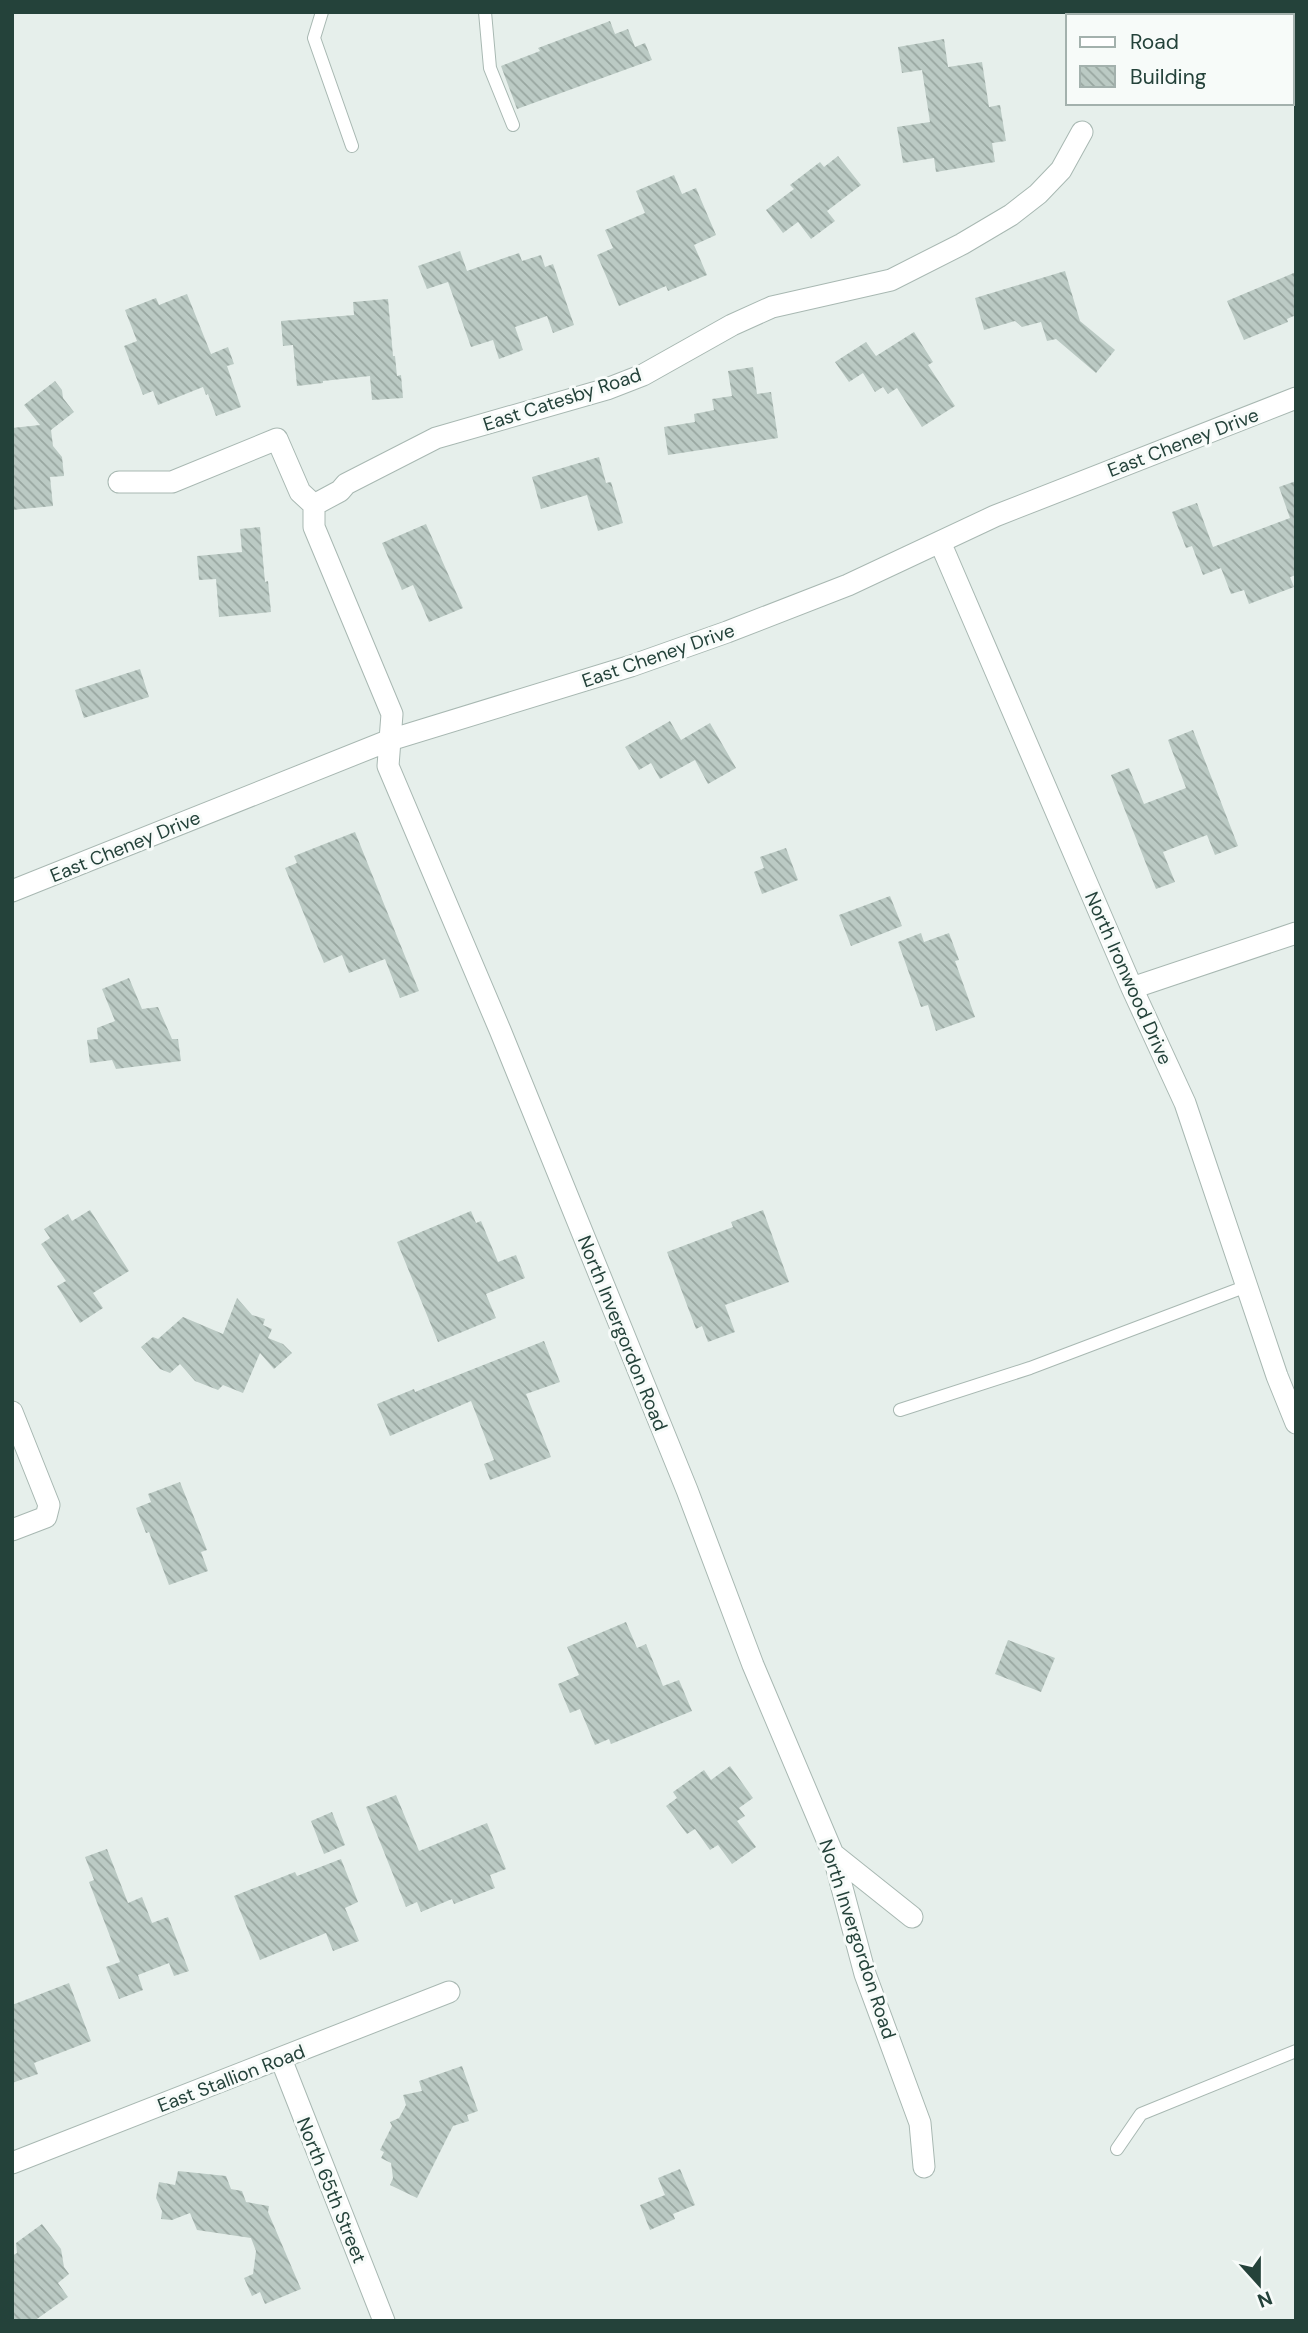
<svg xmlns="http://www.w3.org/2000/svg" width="1308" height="2333" viewBox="0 0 1308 2333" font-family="'DM Sans',sans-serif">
<defs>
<pattern id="building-back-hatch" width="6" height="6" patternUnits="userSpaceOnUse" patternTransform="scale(1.75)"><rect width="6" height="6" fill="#bbcac4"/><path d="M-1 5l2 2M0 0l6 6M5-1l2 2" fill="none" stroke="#98a6a0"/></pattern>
</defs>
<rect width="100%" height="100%" fill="#e6efeb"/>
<!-- building -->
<path fill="url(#building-back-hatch)" d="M610,21L615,34L628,29L635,47L645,43L652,60L517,109L501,66L540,51L538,48Z
M944,39L948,67L982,62L989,107L1000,105L1006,141L992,143L995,162L936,172L934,158L903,163L897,127L930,122L922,70L902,73L898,47Z
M838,156L861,185L827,211L835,221L811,239L798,222L783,233L766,210L794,189L790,185L820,162L824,167Z
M674,175L682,194L696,188L716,235L694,245L707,275L668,291L666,286L619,306L597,255L613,248L605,230L645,213L636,191Z
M460,251L467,271L519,253L522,261L541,255L545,267L553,264L574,325L553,333L547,316L515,327L523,350L499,359L493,340L471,347L448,282L427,289L418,266Z
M1065,271L1080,321L1115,350L1096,373L1056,339L1047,341L1041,322L1022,327L1015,321L984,330L975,298Z
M1296,272V315L1287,319L1288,322L1244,340L1227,301Z
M187,294L211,354L228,347L234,364L227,366L241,407L216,416L208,394L206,395L203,387L158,405L153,391L143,395L124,346L137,341L125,310L156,298L159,305Z
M388,299L393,356H395L397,376L401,375L403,398L372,400L370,376L323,381V383L297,386L293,345L283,346L281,321L354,315L353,302Z
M914,332L933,362L928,365L955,406L922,427L897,388L888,394L883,387L875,392L863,373L849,382L835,362L866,342L876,356Z
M753,367L757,394L771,392L778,438L668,455L664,427L695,422L694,414L714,410L712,399L732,396L728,371Z
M55,381L62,390L63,398L74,412L51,430L53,446L62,457L64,476L50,477L53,506L12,510V428L40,425L24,405Z
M599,457L606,483L611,482L623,523L598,531L587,495L541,509L532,477Z
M1296,481V575L1290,577L1294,587L1249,604L1244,590L1231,594L1221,568L1203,575L1192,546L1186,548L1172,512L1197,503L1213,547L1290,518L1279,487Z
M426,524L463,608L429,622L413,585L402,590L382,543Z
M260,527L265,582L268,581L271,612L219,617L216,579L199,580L197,556L242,552L240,529Z
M140,669L149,697L84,718L75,690Z
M670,721L681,740L710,723L736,768L708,784L695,760L660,779L651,763L639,770L625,747Z
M1193,730L1238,846L1215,855L1207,835L1163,852L1175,882L1156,889L1111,775L1129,768L1144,804L1186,788L1168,740Z
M355,832L419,991L400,998L385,959L349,973L342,955L324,963L285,868L297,863L294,856Z
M786,848L798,880L762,894L754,872L764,868L760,857Z
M890,896L902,926L851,946L839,915Z
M921,933L924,942L949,933L959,960L955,961L975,1017L936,1031L928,1005L921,1007L898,942Z
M129,978L142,1009L158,1007L172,1039H178L181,1061L116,1069L112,1060L90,1063L87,1040L98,1039L97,1028L115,1021L102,989Z
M90,1210L129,1271L93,1293L103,1308L80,1323L57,1286L66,1281L41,1244L50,1238L44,1229L68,1214L72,1221Z
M763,1210L789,1282L725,1305L735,1332L708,1342L702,1326L696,1329L667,1252L733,1227L731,1222Z
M471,1211L476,1223L481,1221L498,1262L516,1255L525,1278L486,1294L496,1318L438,1342L397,1242Z
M237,1298L252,1315L265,1319L263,1325L272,1329L268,1338L283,1344L292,1353L274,1369L260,1353L243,1393L223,1385L218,1390L195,1381L180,1364L170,1373L160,1369L141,1347L153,1337L158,1339L183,1317L223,1334Z
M544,1341L560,1382L526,1394L551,1457L490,1480L484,1464L494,1460L471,1401L390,1436L377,1404L414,1389L415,1392Z
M180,1482L207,1550L201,1552L208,1571L169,1585L149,1532L146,1533L136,1508L151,1502L148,1494Z
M626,1622L637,1648L646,1644L663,1686L679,1680L692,1711L611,1744L609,1739L595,1745L580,1709L570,1713L558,1684L579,1675L567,1647Z
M1008,1640L1055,1658L1041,1692L995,1674Z
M730,1766L753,1798L739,1808L745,1816L737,1821L756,1847L732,1864L718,1845L710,1850L695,1829L687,1834L666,1806L677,1798L673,1792L704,1770L711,1780Z
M396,1795L419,1851L487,1823L506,1869L490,1875L495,1888L454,1904L452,1899L421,1912L417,1902L406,1907L366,1807Z
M332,1812L345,1845L324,1854L311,1821Z
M107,1849L128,1903L142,1897L152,1923L168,1917L189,1971L174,1976L169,1963L138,1975L143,1990L119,1999L106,1967L120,1962L89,1882L94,1880L85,1857Z
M341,1859L358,1902L345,1908L359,1941L333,1951L326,1933L260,1960L234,1896L295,1872L297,1876Z
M69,1983L91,2041L34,2063L38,2074L12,2083V2005Z
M462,2066L478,2111L467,2115L469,2121L453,2126L417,2198L390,2185L393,2178L391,2163L381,2158L384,2152L380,2150L392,2126L390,2122L399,2118L406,2105L403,2095L422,2091L419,2081Z
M680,2169L695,2205L673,2214L675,2219L650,2230L640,2205L665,2195L658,2178Z
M178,2171L226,2176L231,2189L242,2191L246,2202L269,2206L268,2212L301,2289L265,2304L260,2292L252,2296L244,2278L253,2274L256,2251L251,2238L197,2230L190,2213L172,2220L161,2219L162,2211L156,2198L159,2182L175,2185Z
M42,2224L61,2249L64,2267L69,2274L58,2283L68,2297L34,2321H12V2256L17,2253L16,2243Z"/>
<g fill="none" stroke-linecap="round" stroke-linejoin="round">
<defs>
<path id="lane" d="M322,12L314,38L352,146
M485,12L490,68L513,125
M900,1410L1030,1368L1247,1286
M1117,2149L1141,2114L1296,2051"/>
<path id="street" d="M119,482H172L277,439L300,492L314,505
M314,505V527L392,714L388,766L500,1030L687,1490L753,1665L833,1854L865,1974L920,2123L924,2167
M314,505L340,491L346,484L436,438L607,389L643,375L732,325L772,307L891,280L962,244L1011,215L1038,194L1061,170L1082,132
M940,542L1132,988L1185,1103L1277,1376L1296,1423
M12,891L390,740L631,666L727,632L848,585L995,516L1296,398
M1132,988L1296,933
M12,1412L49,1505L46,1517L12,1530
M833,1854L912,1917
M281,2059L384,2321
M12,2163L449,1992"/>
</defs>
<!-- lane casing -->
<use href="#lane" stroke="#a8b8b2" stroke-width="14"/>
<!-- street casing -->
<use href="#street" stroke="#a8b8b2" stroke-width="23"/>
<!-- lane -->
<use href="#lane" stroke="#fff" stroke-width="12"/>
<!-- street -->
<use href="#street" stroke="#fff" stroke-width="21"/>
</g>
<g text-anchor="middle" stroke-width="6" stroke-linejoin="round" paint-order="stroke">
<!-- street labels -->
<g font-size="19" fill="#24423a" stroke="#f7fbf9">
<text transform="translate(562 399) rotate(-18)" y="7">East Catesby Road</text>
<text transform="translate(1183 442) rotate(-21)" y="7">East Cheney Drive</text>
<text transform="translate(658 655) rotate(-19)" y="7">East Cheney Drive</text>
<text transform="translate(125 846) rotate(-22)" y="7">East Cheney Drive</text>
<text transform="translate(1129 978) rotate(66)" y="7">North Ironwood Drive</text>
<text transform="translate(623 1333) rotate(68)" y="7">North Invergordon Road</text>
<text transform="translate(858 1939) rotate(72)" y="7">North Invergordon Road</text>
<text transform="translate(231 2078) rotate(-21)" y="7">East Stallion Road</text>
<text transform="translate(332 2190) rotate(68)" y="7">North 65th Street</text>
</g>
</g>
<!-- border -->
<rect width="1308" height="2333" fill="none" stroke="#24423a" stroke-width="28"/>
<!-- legend -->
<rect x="1066" y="14" width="228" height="91" fill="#f7fbf9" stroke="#a3b1ad" stroke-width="2"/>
<rect x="1080" y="37" width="35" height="10" fill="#ffffff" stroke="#a3b1ad" stroke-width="2"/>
<text x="1130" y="49" font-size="21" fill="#24423a">Road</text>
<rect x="1080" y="66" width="35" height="21" fill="url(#building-back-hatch)" stroke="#a3b1ad" stroke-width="2"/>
<text x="1130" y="84" font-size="21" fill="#24423a">Building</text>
<!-- north arrow -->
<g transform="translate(1259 2284) rotate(159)" stroke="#f7fbf9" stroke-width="5" paint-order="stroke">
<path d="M0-5L12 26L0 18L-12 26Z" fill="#24423a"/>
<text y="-10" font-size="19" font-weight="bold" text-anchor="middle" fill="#24423a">N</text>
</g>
</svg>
